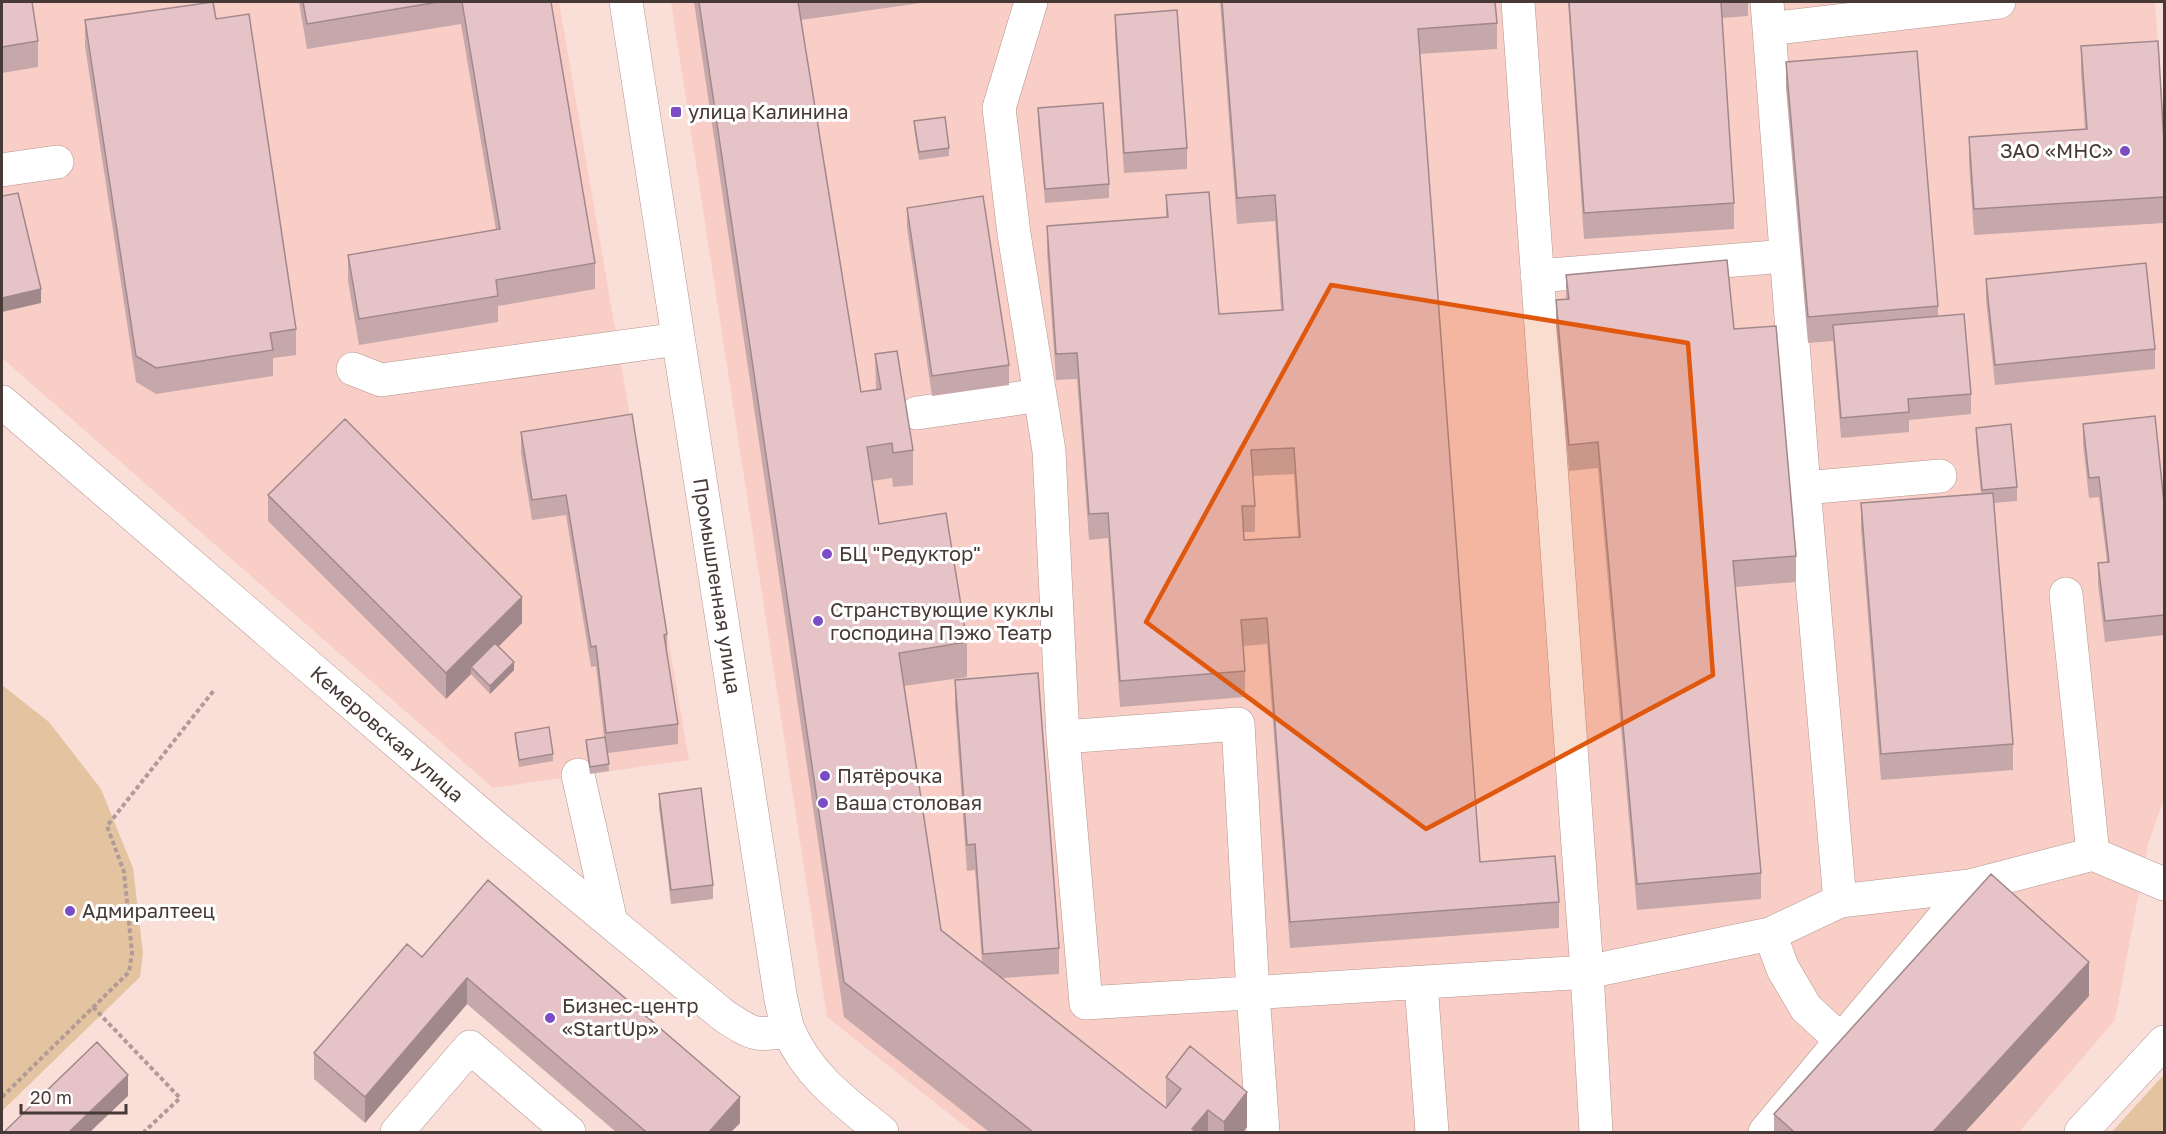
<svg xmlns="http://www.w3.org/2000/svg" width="2166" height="1134" viewBox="0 0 2166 1134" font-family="'Golos Text',sans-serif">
<rect width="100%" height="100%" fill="#fadfd9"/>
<!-- built -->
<path fill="#f9cec6" d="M2,2H559L689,760L493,788L2,358Z
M671,2H2155L2164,129V799L2148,844L2115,1020L2019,1132H972L827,1017Z"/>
<!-- green -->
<path fill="#e4c3a1" d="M2,685L49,722L101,789L133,868L143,953L140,977L2,1111Z
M2164,1075V1132H2112L2157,1082Z"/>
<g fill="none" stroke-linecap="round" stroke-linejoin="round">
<defs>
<path id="minor" d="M626,2L781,1000C784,1010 785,1022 789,1031C808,1076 846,1103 882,1132
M1031,2L999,108L1014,234L1049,451L1063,737L1086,1003L1587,972L1770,934L1840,901L1970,886L2093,854L2164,884
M1518,2L1587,972L1596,1132
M1767,2L1804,488L1840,901
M1769,29L1999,2
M2,170L57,162
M1537,276L1787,256
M353,369L381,380L678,339
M2,402L493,825L723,1015C750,1033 756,1038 788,1030
M917,413L1040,395
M1804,488L1940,476
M2066,594L2093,854
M1063,737L1238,724L1253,993L1263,1132
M578,775L611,922
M1770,934L1783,969L1806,1008L1841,1040
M1421,983L1432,1132
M397,1132L470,1047L569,1132
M1765,1132L1970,886
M2081,1132L2164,1042"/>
</defs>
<!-- minor casing -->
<use href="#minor" stroke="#b4948e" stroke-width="34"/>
<!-- path -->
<path stroke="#b19b97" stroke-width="4" stroke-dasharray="4.5 3" stroke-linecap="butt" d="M93,1007L180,1098L144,1132
M2,1097L129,972L132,953L124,872L107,826L215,689"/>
<!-- minor -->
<use href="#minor" stroke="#fff" stroke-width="33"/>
</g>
<!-- wall -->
<path fill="#c6a8aa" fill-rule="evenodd" d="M2,2L38,41V67L2,73Z
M299,2H551L595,263V289L498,306V322L359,345L348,281V255L496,230L461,24L307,49Z
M694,2H928L801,20L861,392L876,390L875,354L913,450V485L893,487L892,478L872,481L879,524L967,642V677L904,686L941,930L982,962L975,870L967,871L955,706V680L1059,948V974L1002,978L1166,1108V1077L1247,1127L1243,1132H989L844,1017Z
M1220,2H1495L1497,23V49L1419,54L1480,862L1559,902V928L1290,948L1267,644L1243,646L1245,671V697L1120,707L1108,538L1089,540L1077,379L1056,380L1047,252V226L1166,217V195L1219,314L1281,310L1275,221L1237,224ZM1294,474L1298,537L1244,540V532H1255V506L1253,476Z
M1568,2H1748V16L1722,18L1734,203V229L1584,239Z
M1115,15L1187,148V169L1124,173L1115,35Z
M216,19L296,329V355L273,358V376L156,394L136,382L85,46V20Z
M2081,46L2164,143V223L1974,235L1969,163V137L2085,129L2081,72Z
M1786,62L1938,306V316L1971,394V414L1909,420V432L1841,438L1833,341L1808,343L1786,88Z
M1038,108L1109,184V198L1045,203L1038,122Z
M914,121L949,148V156L919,160L914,128Z
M907,208L1009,365V385L932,396L907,228Z
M1566,275L1734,329L1796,556V582L1735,587L1761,873V899L1637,910L1598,468L1569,471L1556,326V300L1566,299Z
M1986,279L2155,349V369L1995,385L1986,300Z
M2083,424L2164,503V635L2105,642L2098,584V563L2107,562L2099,497L2089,498L2083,444Z
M1976,428L2017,487V501L1994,503L2013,744V770L1881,780L1861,529V503L1981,493L1976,442Z
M521,432L667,634V655L678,724V744L608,753L609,771L590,774L586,747V740L604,737L596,666L591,667L566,515L532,520L521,453Z
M268,495L522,623L498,647L514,670L490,694L471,674L446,699L268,521Z
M515,733L553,754V761L519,767L515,740Z
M659,794L713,885V899L671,904L659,808Z
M488,880L740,1123L731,1132H616L467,1004L365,1123L314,1079V1053L422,957Z
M2089,996L1965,1132H1774V1114Z"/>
<!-- shaded-wall -->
<path fill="#a1888b" d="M41,289V303L2,312V298Z
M522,597V623L474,671L471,667V674L446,699V673Z
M514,662V670L490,694V686Z
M2089,962V996L1965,1132H1933Z
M467,978V1004L365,1123V1097Z
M128,1075V1096L90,1132H69Z
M1247,1092V1127L1243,1132H1224V1122Z
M740,1097V1123L731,1132H709Z
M1208,1110V1132H1192V1129Z"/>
<!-- building -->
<path fill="#e6c3c6" stroke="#a1888b" stroke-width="1.5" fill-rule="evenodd" d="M2,2H32L38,41L2,47Z
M213,2L216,19L249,14L296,329L270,333L273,350L156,368L136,356L85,20Z
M303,2H438L307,24Z
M462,2H551L595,263L496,280L498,296L359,319L348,255L500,229Z
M699,2H798L861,392L881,389L875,354L897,351L913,450L893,453L892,443L867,447L879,524L946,513L967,642L899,653L941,930L1166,1108L1181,1089L1166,1077L1190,1046L1247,1092L1224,1122L1208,1110L1192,1129L1196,1132H1033L844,982Z
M1222,2H1495L1497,23L1418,29L1480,862L1555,856L1559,902L1290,922L1267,618L1241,620L1245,671L1120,681L1108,513L1089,514L1077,353L1056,354L1047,226L1168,217L1166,195L1209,192L1219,314L1283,310L1275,195L1237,198ZM1294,448L1300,537L1244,540L1242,506H1255L1251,450Z
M1569,2H1721L1734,203L1584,213Z
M1177,10L1187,148L1124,153L1115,15Z
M2158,41L2164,143V197L1974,209L1969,137L2087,129L2081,46Z
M1917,51L1938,306L1808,317L1786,62Z
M1103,103L1109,184L1045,189L1038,108Z
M945,117L949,148L919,152L914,121Z
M18,193L41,289L2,298V196Z
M983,196L1009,365L932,376L907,208Z
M1727,260L1734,329L1776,326L1796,556L1733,561L1761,873L1637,884L1598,442L1569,445L1556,300L1569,299L1566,275Z
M2146,263L2155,349L1995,365L1986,279Z
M1964,314L1971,394L1908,399L1909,412L1841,418L1833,325Z
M632,414L667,634L664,635L678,724L606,733L596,646L591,647L566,495L532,500L521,432Z
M2155,416L2164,503V615L2105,621L2098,563L2109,562L2099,477L2089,478L2083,424Z
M345,419L522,597L446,673L268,495Z
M2011,424L2017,487L1982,490L1976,428Z
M1993,493L2013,744L1881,754L1861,503Z
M495,643L514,662L490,686L471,667Z
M1038,673L1059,948L983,954L975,844L967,845L955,680Z
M549,727L553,754L519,760L515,733Z
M605,737L609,764L590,767L586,740Z
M701,788L713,885L671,890L659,794Z
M1991,874L2089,962L1933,1132H1794L1774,1114Z
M488,880L740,1097L709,1132H644L645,1131L467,978L365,1097L314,1053L407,944L422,957Z
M97,1042L128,1075L69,1132H4Z"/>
<!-- marked area -->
<path fill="#e0570e" fill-opacity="0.2" stroke="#e0570e" stroke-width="4.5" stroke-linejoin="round" d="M1331,285L1688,343L1713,675L1426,829L1146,622Z"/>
<!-- markers -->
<g fill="#7b4cc4" stroke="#fff" stroke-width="2">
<rect x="670" y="106" width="12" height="12" rx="3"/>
<circle cx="2125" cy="151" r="6"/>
<circle cx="827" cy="554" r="6"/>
<circle cx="818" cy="621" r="6"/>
<circle cx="825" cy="776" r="6"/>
<circle cx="823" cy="803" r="6"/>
<circle cx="70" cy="911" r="6"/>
<circle cx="550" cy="1018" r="6"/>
</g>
<g text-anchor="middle" stroke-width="6" stroke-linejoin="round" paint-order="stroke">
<!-- poi labels -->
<g font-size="20" fill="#473936" stroke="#fff" text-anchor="start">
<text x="688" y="119">улица Калинина</text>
<text x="2113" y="158" text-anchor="end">ЗАО «МНС»</text>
<text x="839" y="561">БЦ "Редуктор"</text>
<text x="830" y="617">Странствующие куклы<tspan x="830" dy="23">господина Пэжо Театр</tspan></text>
<text x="837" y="783">Пятёрочка</text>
<text x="835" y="810">Ваша столовая</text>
<text x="82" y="918">Адмиралтеец</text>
<text x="562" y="1013">Бизнес-центр<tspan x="562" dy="23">«StartUp»</tspan></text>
</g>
<!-- street labels -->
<g font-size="20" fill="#473936" stroke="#fff">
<text transform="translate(717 586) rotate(81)" y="7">Промышленная улица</text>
<text transform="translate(387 734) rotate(41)" y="7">Кемеровская улица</text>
</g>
</g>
<!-- border -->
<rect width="2166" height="1134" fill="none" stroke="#473936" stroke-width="6"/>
<!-- scale -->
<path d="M21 1104v9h105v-9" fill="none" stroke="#473936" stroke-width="3"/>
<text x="30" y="1104" font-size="18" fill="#473936" stroke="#ffffff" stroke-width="4.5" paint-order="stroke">20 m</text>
</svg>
